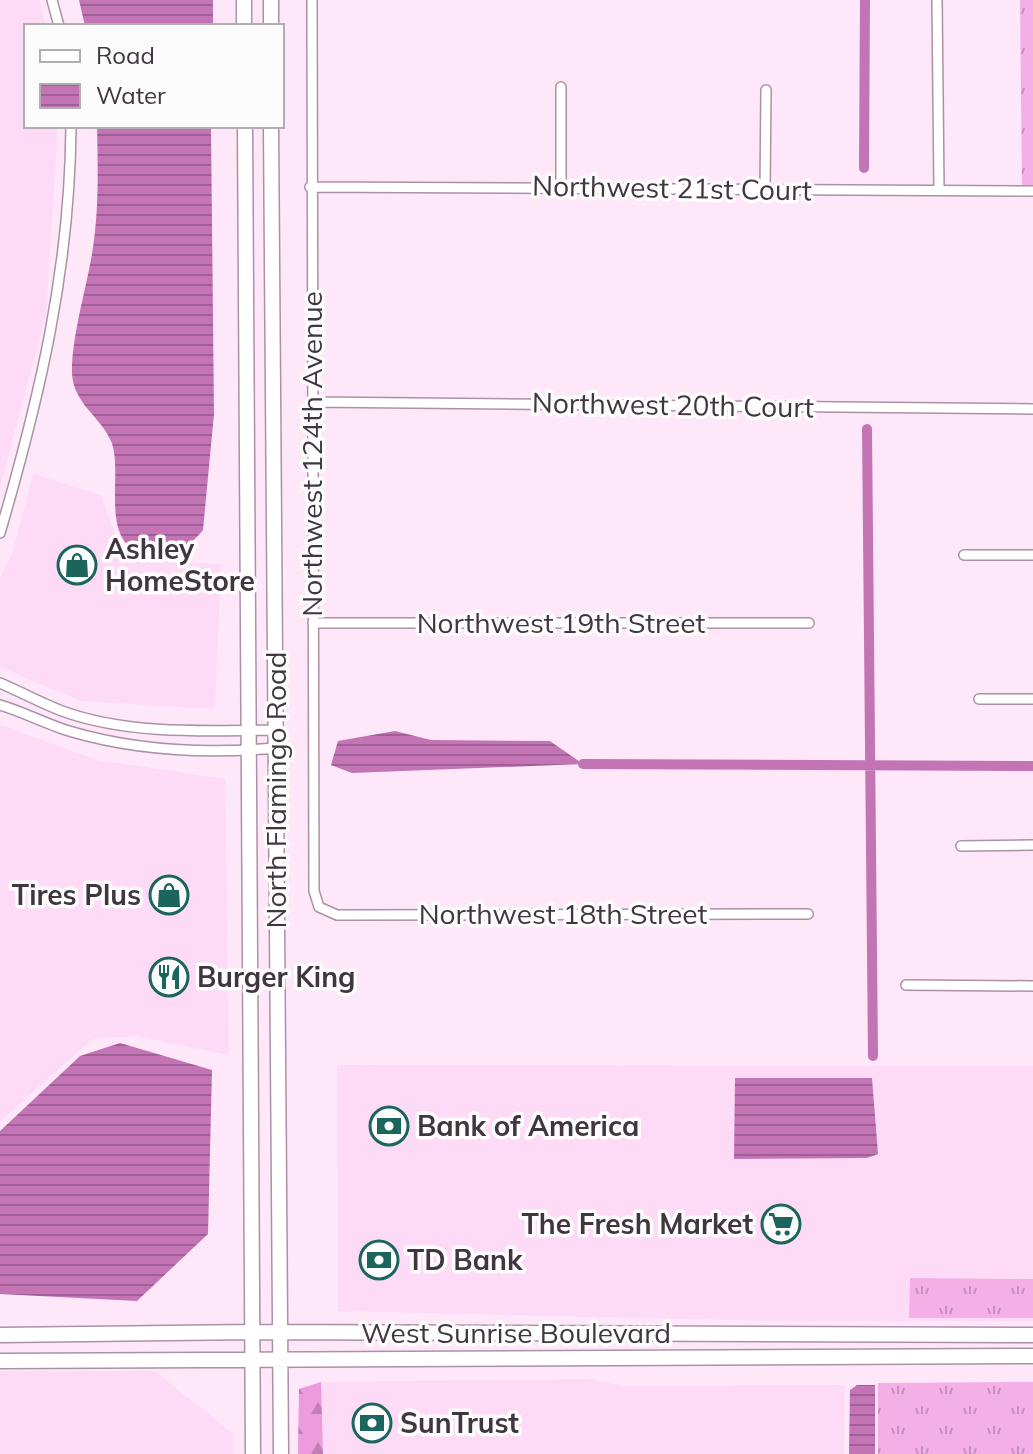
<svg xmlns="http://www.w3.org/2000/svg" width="1033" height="1454" viewBox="0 0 1033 1454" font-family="Mulish,sans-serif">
<defs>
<pattern id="grass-tufts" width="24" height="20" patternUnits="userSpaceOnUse" patternTransform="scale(2)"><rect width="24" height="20" fill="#f3afe6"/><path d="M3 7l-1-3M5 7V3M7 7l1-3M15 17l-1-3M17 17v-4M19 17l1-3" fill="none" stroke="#c68fbc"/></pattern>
<pattern id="forest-firs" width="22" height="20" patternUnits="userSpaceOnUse" patternTransform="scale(2)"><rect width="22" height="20" fill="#ec9bdd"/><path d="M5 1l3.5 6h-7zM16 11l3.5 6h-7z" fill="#c17fb5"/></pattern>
<pattern id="water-rules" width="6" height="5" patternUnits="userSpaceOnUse" patternTransform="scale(2)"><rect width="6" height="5" fill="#c374b5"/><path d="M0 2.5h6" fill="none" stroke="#a06095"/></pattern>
</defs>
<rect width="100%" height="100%" fill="#fee7f8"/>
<!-- built -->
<path fill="#fddbf6" d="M0,0H39L46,26H26V126H58L46,315L0,487Z
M33,474L101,495L120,547L128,551L170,562L221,564L215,709L81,701L0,667V577L13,551Z
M0,725L97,760L225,779L229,1055L136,1036L92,1039L0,1122Z
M337,1065L1033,1066V1321H774L338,1311Z
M0,1371H155L233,1434V1454H0Z
M591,1379L623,1386L845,1385L844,1454H298L299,1389L321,1382Z"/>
<!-- grass -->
<path fill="url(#grass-tufts)" d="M1020,0H1033V188L1022,187Z
M910,1278L1033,1279V1318H909Z
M1033,1382V1454H878V1383Z"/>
<!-- forest -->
<path fill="url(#forest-firs)" d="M321,1382L323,1454H298L299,1389Z"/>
<!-- water -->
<path fill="url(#water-rules)" d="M79,0H213V26H85Z
M97,126H211L214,414L203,530C190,546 172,559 151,556C95,548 125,474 111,441C100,416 74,404 72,374C71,339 86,290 92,254C99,212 98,169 97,126Z
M395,731L431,740L550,741L583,764L352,773L331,765L338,741Z
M120,1043L212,1070L208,1234L137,1301L0,1294V1131L80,1056Z
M735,1078H872L878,1154L867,1158L734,1159Z
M857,1385H875V1454H849L850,1390Z"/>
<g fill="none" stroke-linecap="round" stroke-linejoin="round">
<!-- canal -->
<path stroke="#c374b5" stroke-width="10" d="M864,168L865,0
M867,429L873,1056
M583,764L1033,766"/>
<defs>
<path id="minor" d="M52,0L59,26
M312,0L314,891L319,907L337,915L808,914
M937,0L939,189
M310,187L1033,191
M561,187V87
M765,190L766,90
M313,402L1033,409
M0,533C40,396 70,269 71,126
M964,555H1033
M313,623H809
M0,683C21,692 41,703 62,711C128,735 206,731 276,730
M979,699H1033
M0,705C24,712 46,724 69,731C136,751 207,754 276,748
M961,846L1033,845
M906,985L1033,986"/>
<path id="highway" d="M244,0V26
M271,0V26
M245,126L253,1454
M271,126L281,1454
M0,1335L254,1332L1033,1335
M0,1361L1033,1356"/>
</defs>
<!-- minor casing -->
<use href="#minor" stroke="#ab91a6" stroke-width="12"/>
<!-- highway casing -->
<use href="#highway" stroke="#ab91a6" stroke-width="17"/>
<!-- minor -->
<use href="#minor" stroke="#fff" stroke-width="9"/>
<!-- highway -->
<use href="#highway" stroke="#fff" stroke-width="14"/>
</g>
<!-- icons -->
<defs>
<symbol id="shop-ring" viewBox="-11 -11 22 22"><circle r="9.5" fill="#fcfcfc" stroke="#1b655c" stroke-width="1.5"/><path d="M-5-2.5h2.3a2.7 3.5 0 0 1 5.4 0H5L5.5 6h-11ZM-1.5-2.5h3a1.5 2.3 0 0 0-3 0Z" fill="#1b655c"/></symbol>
<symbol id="restaurant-ring" viewBox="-11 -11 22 22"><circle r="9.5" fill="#fcfcfc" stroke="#1b655c" stroke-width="1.5"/><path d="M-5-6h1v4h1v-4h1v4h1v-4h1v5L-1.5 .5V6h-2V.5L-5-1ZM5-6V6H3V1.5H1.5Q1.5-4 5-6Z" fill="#1b655c"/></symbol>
<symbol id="bank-ring" viewBox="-11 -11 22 22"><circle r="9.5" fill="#fcfcfc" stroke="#1b655c" stroke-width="1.5"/><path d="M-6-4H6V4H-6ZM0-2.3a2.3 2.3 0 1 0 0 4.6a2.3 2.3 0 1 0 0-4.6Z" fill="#1b655c"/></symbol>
<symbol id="supermarket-ring" viewBox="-11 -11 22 22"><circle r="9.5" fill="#fcfcfc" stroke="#1b655c" stroke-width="1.5"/><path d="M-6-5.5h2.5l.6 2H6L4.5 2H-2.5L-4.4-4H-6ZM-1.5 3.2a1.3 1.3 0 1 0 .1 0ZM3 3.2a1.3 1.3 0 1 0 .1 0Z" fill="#1b655c"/></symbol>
</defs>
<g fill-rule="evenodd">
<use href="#shop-ring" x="55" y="543" width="44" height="44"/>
<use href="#shop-ring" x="147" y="873" width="44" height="44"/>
<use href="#restaurant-ring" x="147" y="955" width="44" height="44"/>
<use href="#bank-ring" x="367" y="1104" width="44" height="44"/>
<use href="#supermarket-ring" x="759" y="1202" width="44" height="44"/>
<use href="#bank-ring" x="357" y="1238" width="44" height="44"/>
<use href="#bank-ring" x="350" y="1401" width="44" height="44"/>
</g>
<g text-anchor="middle" stroke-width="7" stroke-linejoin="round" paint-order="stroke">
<!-- street labels -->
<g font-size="28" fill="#41363f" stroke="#fcfcfc">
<text transform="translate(672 188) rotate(1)" y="10">Northwest 21st Court</text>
<text transform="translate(673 405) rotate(1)" y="10">Northwest 20th Court</text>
<text transform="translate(312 454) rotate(-90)" y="10">Northwest 124th Avenue</text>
<text x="561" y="633">Northwest 19th Street</text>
<text transform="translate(276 790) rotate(-90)" y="10">North Flamingo Road</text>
<text x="563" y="924">Northwest 18th Street</text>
<text x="516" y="1343">West Sunrise Boulevard</text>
</g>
<!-- poi labels -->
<g font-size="28" font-weight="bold" fill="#41363f" stroke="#fcfcfc" text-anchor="start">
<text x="105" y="559">Ashley<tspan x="105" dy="32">HomeStore</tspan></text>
<text x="141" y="905" text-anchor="end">Tires Plus</text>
<text x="197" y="987">Burger King</text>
<text x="417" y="1136">Bank of America</text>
<text x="753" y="1234" text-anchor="end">The Fresh Market</text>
<text x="407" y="1270">TD Bank</text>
<text x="400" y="1433">SunTrust</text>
</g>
</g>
<!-- legend -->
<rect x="24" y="24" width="260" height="104" fill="#fcfcfc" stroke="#b1adb0" stroke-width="2"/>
<rect x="40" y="50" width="40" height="12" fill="#ffffff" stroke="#b1adb0" stroke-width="2"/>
<text x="96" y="64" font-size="24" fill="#41363f">Road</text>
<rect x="40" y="84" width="40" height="24" fill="url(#water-rules)" stroke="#b1adb0" stroke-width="2"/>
<text x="96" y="104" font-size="24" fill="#41363f">Water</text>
</svg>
